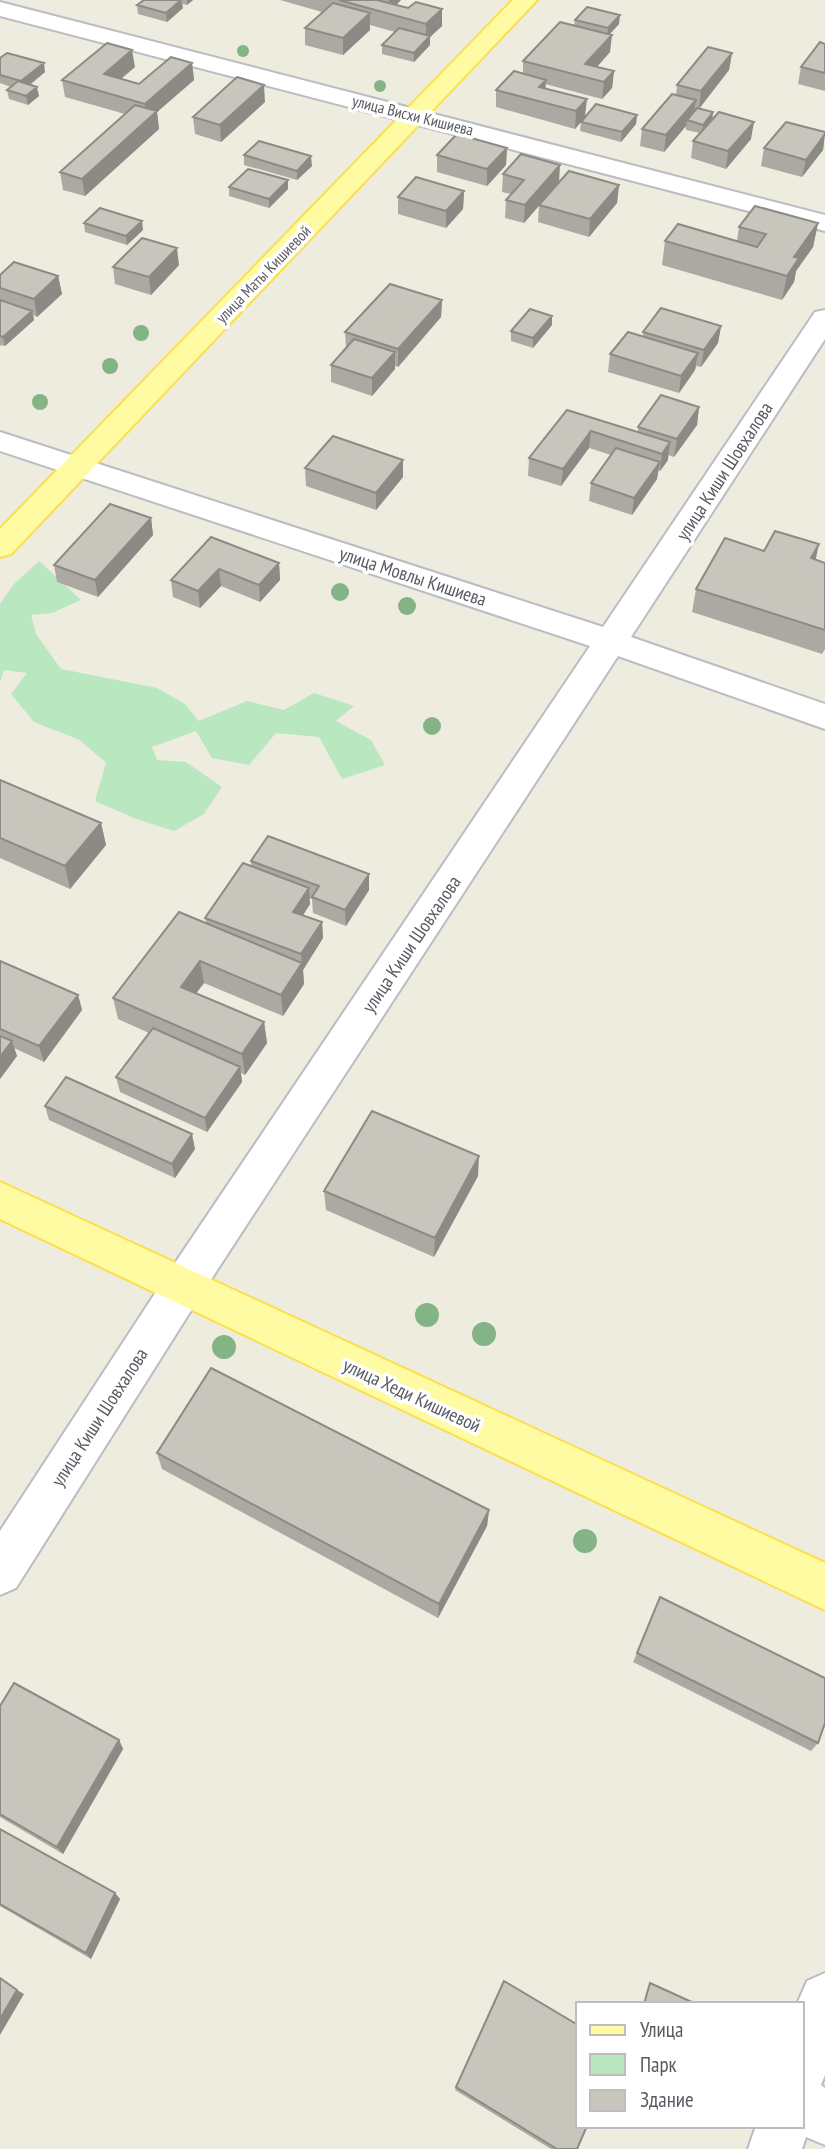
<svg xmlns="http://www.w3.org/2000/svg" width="825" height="2149" viewBox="0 0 825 2149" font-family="'PT Sans Narrow',sans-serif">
<rect width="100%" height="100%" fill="#edecdf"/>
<!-- green -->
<path fill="#b9e7bf" d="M39,561L81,600L52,613L31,615L36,634L61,669L157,688L185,704L199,721L247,701L284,710L314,693L354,706L336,721L371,740L385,765L342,779L319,737L276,733L249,765L212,758L196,731L152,747L157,760L186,762L222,787L204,814L174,831L134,818L95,801L106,763L80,740L34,722L11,694L27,673L4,670L0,682V604L13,585Z"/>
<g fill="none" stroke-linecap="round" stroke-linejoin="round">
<defs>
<path id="minor" d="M0,2L825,215V231L0,16Z
M825,310V339L631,637L825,704V729L618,656L197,1301L16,1588L0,1595V1531L167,1275L590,646L0,451V432L603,627L815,312Z
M825,1973V2075L821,2085L825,2088V2145L806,2137L802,2149H748L756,2126H802V2004H797L807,1981Z"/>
<path id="major" d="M513,0H537L11,554L0,557V529Z
M0,1182L825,1563V1610L0,1219Z"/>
</defs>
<!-- minor casing -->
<use href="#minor" stroke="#babcc3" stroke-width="4"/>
<!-- major casing -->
<use href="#major" stroke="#fbdf4b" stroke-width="4"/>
<!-- minor -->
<use href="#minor" fill="#fff" fill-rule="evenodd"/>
<!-- major -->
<use href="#major" fill="#fffba2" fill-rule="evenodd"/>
</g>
<!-- trees -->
<g fill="#84b386">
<circle cx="243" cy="51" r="6"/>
<circle cx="380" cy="86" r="6"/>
<circle cx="141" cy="333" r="8"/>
<circle cx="110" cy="366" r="8"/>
<circle cx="40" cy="402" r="8"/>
<circle cx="340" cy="592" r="9"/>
<circle cx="407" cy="606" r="9"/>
<circle cx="432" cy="726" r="9"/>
<circle cx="427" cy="1315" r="12"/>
<circle cx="484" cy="1334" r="12"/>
<circle cx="224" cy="1347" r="12"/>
<circle cx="585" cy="1541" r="12"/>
</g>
<!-- wall -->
<path fill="#aca9a3" d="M144,0H193L187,5L182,4L183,8L167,22L138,14L137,5Z
M280,0H401L396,5L408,8L442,9V26L430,37V45L414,62L382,54V45L395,32L370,25V30L343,55L305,45V28L322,12Z
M575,20L619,24L609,35L610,52L597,67L614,71L612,88L602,99L545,84V88L585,117L637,115L636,124L621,142L580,131L581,122L575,129L496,107V90L523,73V61L574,26Z
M825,44V91L798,84L801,67Z
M732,53L729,70L699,108L713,112L712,120L751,139L726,169L691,158L693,141L700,133L686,130V126L664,152L640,146L642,129L676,95L677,85Z
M0,58L45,72L30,85L39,96L28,105L9,99L7,90L11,87L0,83Z
M192,63L194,80L157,112L159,129L85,196L63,190L60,172L125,114L65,97L62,80L135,67L121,79L139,84Z
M265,102L221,142L195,134L193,117Z
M825,132L823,150L802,177L761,166L764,148Z
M507,148L506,165L487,186L437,172V155Z
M244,155L312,166L297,180L244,165Z
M503,174L559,183L619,185L617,203L589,237L538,222L539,205L524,223L505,218L506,200L511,194L502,192Z
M229,187L288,189L269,208L229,196Z
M464,191L463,209L446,228L398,214V197Z
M84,223L143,230L127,245L85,232Z
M818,223L813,247L796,271L794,282L782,300L662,265L665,241H737L739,227Z
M179,265L151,295L115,284L113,267Z
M0,275L58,276L62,294L37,317L33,315L34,320L5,346L1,345L0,346Z
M442,300L441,317L398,367L395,366V369L372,396L331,382V365L346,348L345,332Z
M552,316V325L533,348L511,341V331Z
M721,326L718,343L701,367L696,366L695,370L679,393L608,372L610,354L643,336V332Z
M699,407L697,425L674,457L668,455V460L660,471H658L657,479L632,515L589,501L591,483L611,455L589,448L561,486L528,476L529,458L567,410L638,432V427Z
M403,460V477L376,510L306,486L305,468Z
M151,518L153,535L98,597L57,582L54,565Z
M211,537L279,563L280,580L260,602L221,586L200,608L173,597L171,580Z
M764,551L815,560L825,563V649L822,654L692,612L696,589Z
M0,780L101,823L106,845L70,889L0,858Z
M251,861L369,874V890L346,926L313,913L312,899L309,898L310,904L303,915L322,922L323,938L303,970L304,984L283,1016L204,983L196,993L264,1022L267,1043L245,1075L241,1073L242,1082L207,1132L120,1092L116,1077L149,1033L118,1019L113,998L206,923L205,918L251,866Z
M0,961L78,995L82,1010L44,1062L14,1048L17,1056L0,1079Z
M45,1106L195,1149L175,1178L49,1120Z
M478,1176L434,1257L326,1210L324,1191Z
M157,1453L489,1510L487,1526L438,1618L162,1469Z
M637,1653L818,1743L811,1751L633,1662Z
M0,1706L119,1740L123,1749L63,1854L0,1817Z
M0,1829L115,1893L120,1899L91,1959L0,1906Z
M456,2087L577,2149H551L455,2090Z"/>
<!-- shaded-wall -->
<path fill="#8c8a84" d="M181,0L183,8L167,22L166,13Z
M187,0H193L187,5Z
M389,0H401L389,12Z
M442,9V26L430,37V45L414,62V53L426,41V24Z
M370,13V30L343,55V38Z
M620,15L619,24L607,37L608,28Z
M612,35L610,52L587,78L585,64Z
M132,50L135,67L106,91L104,74Z
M732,53L729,70L699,109L701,91Z
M44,63L45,72L23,90L21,81Z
M192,63L194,80L157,112L159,129L85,196L82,179L147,120L145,104Z
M614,71L612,88L602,99L604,82Z
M546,80L545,97L539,87Z
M264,85L265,102L221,142L220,125Z
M37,87L39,96L28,105L26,96Z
M587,99L585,117L575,129L576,111Z
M696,100L693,117L687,120L686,126L664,152L666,135Z
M713,112L712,121L702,134L703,125Z
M637,115L636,124L621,142L622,132Z
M754,122L751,139L726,169L728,151Z
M825,134L823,150L802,177L806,160Z
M507,148L506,165L487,186V169Z
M311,156L312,166L297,180V171Z
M560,165L559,183L524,223L525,205Z
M288,180V189L269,208V199Z
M619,185L617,203L589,237L590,219Z
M464,191L463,209L446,228V211Z
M142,221L143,230L127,245L126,236Z
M818,223L813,247L796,271L794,282L782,300L787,276L794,257Z
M177,248L179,265L151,295L149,277Z
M58,276L62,294L37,317L34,299Z
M442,300L441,317L398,367V349Z
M32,311L34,320L5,346L3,337Z
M552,316V325L533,348V338Z
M721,326L718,343L701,367L704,350Z
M395,352V369L372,396V378Z
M698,353L695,370L679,393L681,376Z
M699,407L697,425L674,457L677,439Z
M591,431L589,448L561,486L563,469Z
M670,442L668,460L660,471L662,454Z
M403,460V477L376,510V493Z
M660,462L657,479L632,515L634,498Z
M151,518L153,535L98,597L95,580Z
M819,544L814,567L811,558Z
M279,563L280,580L260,602L259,585Z
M219,569L221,586L200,608L198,591Z
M101,823L106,845L70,889L65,866Z
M369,874V890L346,926L345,910Z
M309,888L310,904L295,928L293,912Z
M322,922L323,938L303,970L304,984L283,1016L281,995L302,963L301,954Z
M200,961L204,983L185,1008L181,987Z
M78,995L82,1010L44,1062L39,1046Z
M264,1022L267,1043L245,1075L242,1054Z
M12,1041L17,1056L0,1079V1057Z
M240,1067L242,1082L207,1132L205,1118Z
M192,1134L195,1149L175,1178L172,1164Z
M479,1156L478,1176L434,1257L435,1238Z
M489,1510L487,1526L438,1618L439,1604Z
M119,1740L123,1749L63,1854L57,1847Z
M115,1893L120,1899L91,1959L86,1953Z
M17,1990L24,1994L0,2035V2019Z"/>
<!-- building -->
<path fill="#c8c5bd" stroke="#8c8a84" stroke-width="2" d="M144,0H181L166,13L137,5Z
M339,0H377L408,8L416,2L442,9L426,24Z
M333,3L370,13L343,38L305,28Z
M587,7L620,15L608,28L575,20Z
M560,22L612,35L585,64L614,71L604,82L523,61Z
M399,28L430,36L414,53L382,45Z
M820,42L825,44V73L801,67Z
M107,43L132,50L104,74L139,84L171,57L192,63L145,104L62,80Z
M708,47L732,53L701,91L677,85Z
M7,53L44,63L21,81L0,75V58Z
M514,71L546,80L539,87L587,99L576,111L496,90Z
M237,77L264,85L220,125L193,117Z
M18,81L37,87L26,96L7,90Z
M672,94L696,100L666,135L642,129Z
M596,104L637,115L622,132L581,122Z
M135,105L157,111L82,179L60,172Z
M697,108L713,112L703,125L687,120Z
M719,112L754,122L728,151L693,141Z
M786,122L825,132V134L806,160L764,148Z
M457,134L507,148L487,169L437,155Z
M259,141L311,156L297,171L244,155Z
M521,154L560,165L525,205L506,200L524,180L503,174Z
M248,169L288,180L269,199L229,187Z
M569,171L619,185L590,219L539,205Z
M416,177L464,191L446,211L398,197Z
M755,206L818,223L794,257L799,258L787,276L665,241L678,224L757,247L766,234L739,227Z
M100,208L142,221L126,236L84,223Z
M142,238L177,248L149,277L113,267Z
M14,262L58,276L34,299L0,288V275Z
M390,284L442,300L398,349L345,332Z
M0,300L32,311L3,337L0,336Z
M661,308L721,326L704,350L643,332Z
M530,309L552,316L533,338L511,331Z
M628,332L698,353L681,376L610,354Z
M354,339L395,352L372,378L331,365Z
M661,395L699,407L677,439L638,427Z
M567,410L670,442L662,454L591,431L563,469L529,458Z
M333,436L403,460L376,493L305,468Z
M616,448L660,462L634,498L591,483Z
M110,504L151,518L95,580L54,565Z
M775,531L819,544L811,558L825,563V630L696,589L725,538L764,551Z
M211,537L279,563L259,585L219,569L198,591L171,580Z
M0,780L101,823L65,866L0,838Z
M268,836L369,874L345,910L312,897L319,886L251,861Z
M243,863L309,888L293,912L322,922L301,954L205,918Z
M179,912L302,963L281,995L200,961L181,987L264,1022L242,1054L113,998Z
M0,961L78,995L39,1046L0,1029Z
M153,1028L240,1067L205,1118L116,1077Z
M0,1036L12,1041L0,1057Z
M66,1077L192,1134L172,1164L45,1106Z
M372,1111L479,1156L435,1238L324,1191Z
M211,1368L489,1510L439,1604L157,1453Z
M660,1597L825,1678V1723L818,1743L637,1653Z
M14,1683L119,1740L57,1847L0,1814V1706Z
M0,1829L115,1893L86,1953L0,1904Z
M0,1978L17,1990L0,2019Z
M504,1981L578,2025V2126H587L577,2149H557L456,2087Z
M650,1983L696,2004H644Z"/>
<g text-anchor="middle" stroke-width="7" stroke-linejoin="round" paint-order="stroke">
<!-- far-street labels -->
<g font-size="16" fill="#585b62" stroke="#fff">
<text transform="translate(413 115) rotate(14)" y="6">улица Висхи Кишиева</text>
<text transform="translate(263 274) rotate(-46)" y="6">улица Маты Кишиевой</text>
</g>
<!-- street labels -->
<g font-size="19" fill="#585b62" stroke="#fff">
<text transform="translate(724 471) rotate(-57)" y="7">улица Киши Шовхалова</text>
<text transform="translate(413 576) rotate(18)" y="7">улица Мовлы Кишиева</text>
<text transform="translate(411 944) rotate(-56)" y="7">улица Киши Шовхалова</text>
<text transform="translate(412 1395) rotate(25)" y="7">улица Хеди Кишиевой</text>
<text transform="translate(99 1417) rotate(-57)" y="7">улица Киши Шовхалова</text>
</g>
</g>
<!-- legend -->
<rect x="576" y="2002" width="228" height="126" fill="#ffffff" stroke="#bcbdc0" stroke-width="2"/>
<rect x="590" y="2025" width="35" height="10" fill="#fffba2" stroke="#bcbdc0" stroke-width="2"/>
<text x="640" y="2037" font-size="21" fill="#585b62">Улица</text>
<rect x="590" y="2054" width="35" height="21" fill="#b9e7bf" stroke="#bcbdc0" stroke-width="2"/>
<text x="640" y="2072" font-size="21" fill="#585b62">Парк</text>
<rect x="590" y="2090" width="35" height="21" fill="#c8c5bd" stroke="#bcbdc0" stroke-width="2"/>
<text x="640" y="2107" font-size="21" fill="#585b62">Здание</text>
</svg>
